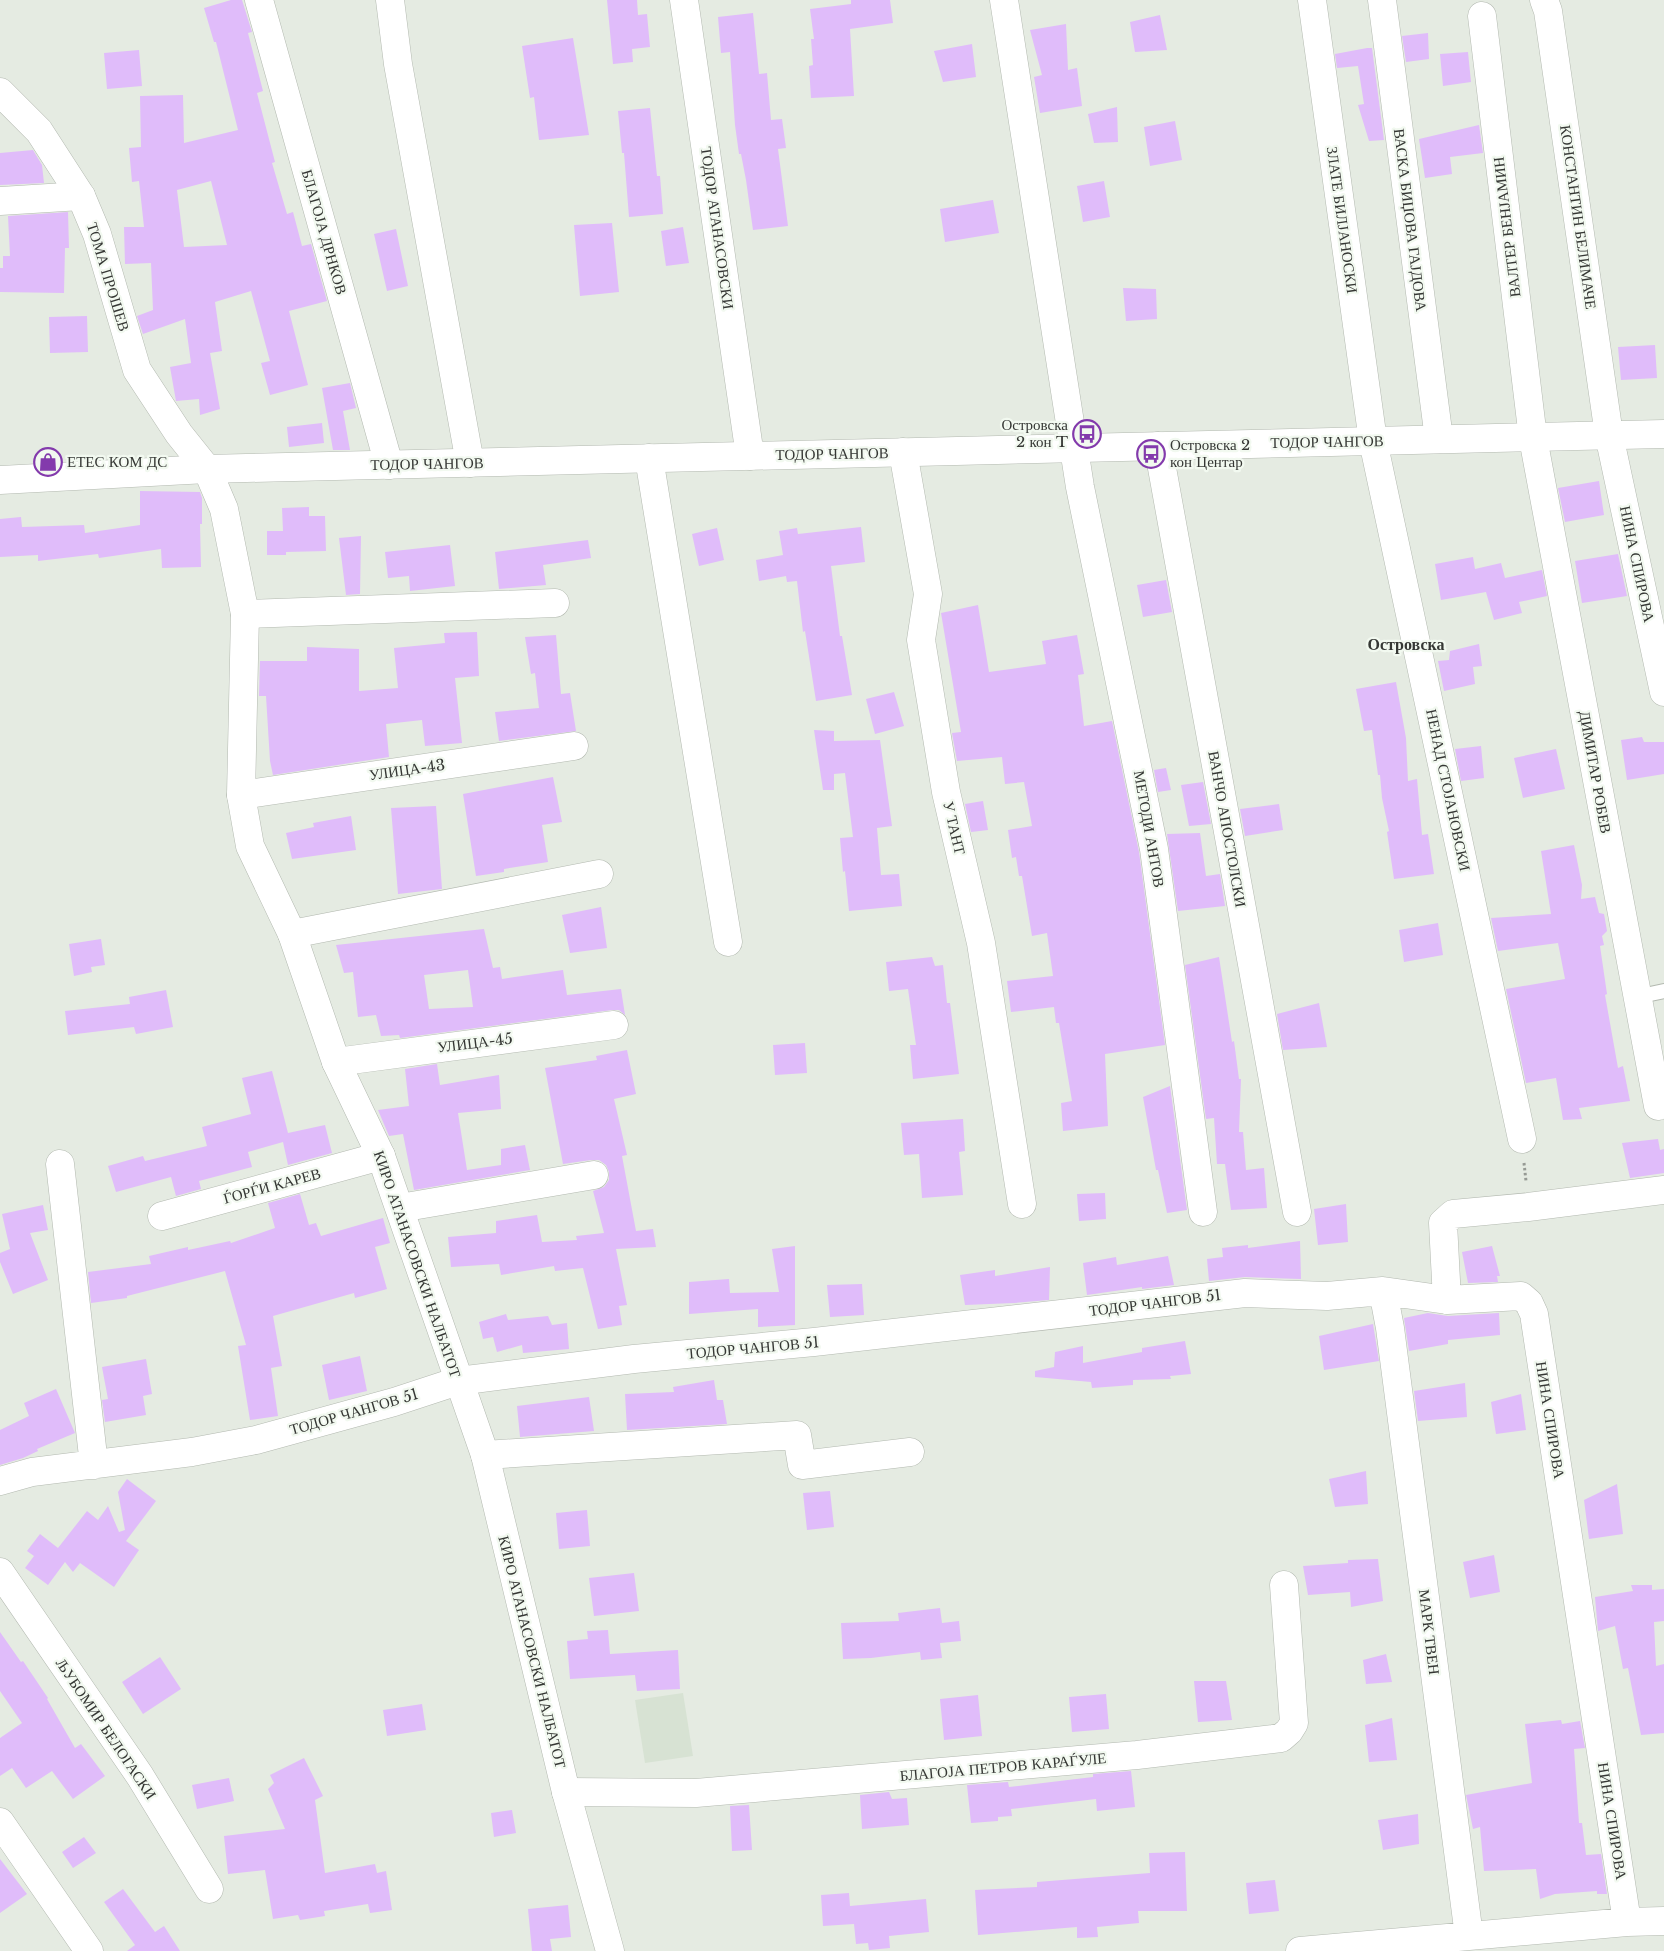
<svg xmlns="http://www.w3.org/2000/svg" width="1664" height="1951" viewBox="0 0 1664 1951" font-family="'Libre Baskerville',serif">
<rect width="100%" height="100%" fill="#e5ebe2"/>
<!-- built -->
<path fill="#d7e2d3" d="M683,1693L693,1756L645,1763L635,1700Z"/>
<!-- building -->
<path fill="#e0bcfa" fill-rule="evenodd" d="M231,0H242L252,32L248,33L263,91L257,93L275,162L272,163L287,214L293,212L302,246L311,244L327,301L289,311L308,385L270,395L261,363L270,361L251,291L215,302L222,351L210,353L220,409L200,415L199,399L176,401L170,367L191,363L185,319L143,334L137,316L153,310L151,263L125,264L124,227H144L139,181L132,182L129,148L141,147L140,96L183,95L184,143L238,130L216,42H214L204,8ZM211,181L227,245L184,247L177,190Z
M607,0H637L638,15L647,14L650,47L632,49L633,62L613,64Z
M851,0H890L893,23L850,29L854,96L811,98L809,66L813,65L811,39H814L810,9L851,4Z
M753,13L759,74L767,73L771,120L782,119L786,148L778,149L788,226L753,230L746,180L741,154H739L735,125L730,52L721,53L718,17Z
M1160,15L1167,50L1135,52L1130,22Z
M1066,24L1068,70L1077,68L1082,106L1040,113L1034,77L1042,75L1030,30Z
M1428,33L1429,59L1406,62L1402,36Z
M573,38L589,135L539,140L534,97L530,98L522,46Z
M972,44L976,77L943,82L934,51Z
M1367,48H1372L1384,140L1369,141L1358,105L1364,104L1358,66L1337,68L1335,54Z
M139,50L142,86L107,89L104,53Z
M1468,52L1471,82L1443,86L1440,54Z
M1117,107L1118,142L1094,143L1088,114Z
M650,108L657,176H660L663,214L629,217L624,153H622L618,111Z
M1175,121L1182,160L1150,166L1144,127Z
M1479,125L1483,153L1450,157L1452,174L1425,178L1419,139Z
M33,150L42,165L44,183L0,185V153Z
M1104,181L1110,217L1083,222L1077,186Z
M993,200L999,233L945,242L940,209Z
M68,212L69,248H65L64,293L0,292V268H3V256H10L8,216Z
M612,223L619,292L580,296L574,225Z
M683,227L689,263L666,266L661,231Z
M396,229L408,286L387,291L374,234Z
M1123,288L1156,289L1157,319L1126,321Z
M87,316L88,352L50,353L49,317Z
M1655,345L1657,378L1621,380L1618,347Z
M350,383L356,408L343,411L350,450H333L322,388Z
M322,423L324,443L289,447L287,427Z
M1599,481L1604,515L1565,522L1558,488Z
M140,491L200,492L202,498V524H200L201,567L162,568L161,549L99,558L98,554L38,561V555L0,557V519L21,517L22,527L84,525L85,533L140,525Z
M309,507V516H325L326,551L286,552V555H267V531H283L282,508Z
M861,527L865,562L831,566L840,636H842L852,695L816,701L805,631L803,632L797,581L787,582L786,576L759,581L756,560L783,555L779,531L797,528L798,534Z
M717,528L724,560L699,566L692,534Z
M361,536L360,594L346,595L339,538Z
M588,540L591,558L543,565L546,585L499,589L495,552Z
M450,545L455,586L410,591L409,576L388,578L385,552Z
M1618,554L1627,596L1582,603L1575,561Z
M1473,557L1475,569L1501,563L1505,578L1542,570L1547,596L1519,602L1522,613L1494,620L1486,592L1441,600L1435,564Z
M1166,580L1172,612L1143,617L1137,585Z
M978,605L989,672L1046,664L1042,641L1077,635L1084,674L1078,675L1084,726L1112,721L1139,852L1165,1045L1105,1054L1108,1126L1063,1131L1061,1103L1072,1101L1059,1023H1056L1054,1007L1011,1012L1007,981L1053,976L1047,933L1032,936L1022,876H1019L1016,857L1012,858L1008,830L1032,826L1024,782L1005,784L1002,757L957,761L952,733L961,732L941,613Z
M477,632L479,676L455,678L462,743L425,746L422,720L386,724L389,757L273,775L270,761L266,696H259L260,661H307V647L359,649V691L398,688L394,648L445,643L444,633Z
M556,635L561,694L570,693L576,731L499,741L495,712L539,708L535,673L531,674L525,637Z
M1479,644L1482,666L1473,667L1475,684L1444,691L1438,661L1449,660L1450,651Z
M1396,682L1406,738L1408,781L1417,779L1422,835L1428,834L1434,874L1394,879L1387,832L1389,831L1382,798L1380,775H1378L1372,730L1364,731L1356,689Z
M894,692L904,726L875,734L866,699Z
M814,730L834,731V741L880,740L892,826L877,828L881,875L899,874L902,906L849,911L845,871L843,872L840,838L853,837L845,773L834,774V790H823Z
M1642,737L1644,742H1664V774L1627,780L1621,740Z
M1481,746L1484,778L1461,781L1455,749Z
M1556,749L1565,789L1523,798L1514,758Z
M1166,768L1171,790L1158,792L1154,770Z
M553,777L562,822L542,825L548,862L504,869V872L476,876L463,794Z
M1203,782L1211,824L1189,826L1181,785Z
M983,801L988,830L971,832L965,804Z
M1279,804L1283,830L1245,836L1240,809Z
M436,806L442,889L398,894L391,808Z
M351,816L356,850L292,859L286,833L314,827L313,823Z
M1200,833L1206,876L1220,874L1225,906L1178,911L1167,834Z
M1574,845L1582,885L1581,899L1595,897L1599,913L1604,914L1607,931L1602,936L1604,945L1600,946L1607,994L1605,995L1618,1068L1623,1066L1630,1101L1579,1108L1582,1119L1563,1120L1556,1078L1526,1083L1506,989L1565,979L1558,943L1498,951L1491,918L1551,914L1541,851Z
M601,907L607,948L570,953L562,915Z
M1438,923L1443,955L1404,962L1399,930Z
M484,929L493,968L500,967L502,979L563,970L567,995L621,989L625,1015L619,1010H612L400,1038L399,1035L381,1036L376,1015L358,1017L353,972L344,973L336,945ZM468,970L473,1007L429,1009L424,975Z
M101,939L105,965L91,967L92,972L74,976L69,944Z
M932,957L935,966L943,965L947,1003H950L959,1074L913,1079L910,1045H916L908,989L889,991L886,962Z
M1219,957L1232,1042L1234,1041L1239,1079H1241L1239,1132H1243L1246,1170L1264,1168L1267,1208L1231,1210L1225,1164H1217L1214,1118L1206,1119L1185,965Z
M166,990L173,1027L136,1034L134,1027L68,1035L65,1011L130,1004L129,997Z
M1319,1003L1327,1047L1283,1050L1277,1014Z
M805,1043L807,1073L775,1075L773,1045Z
M627,1050L636,1094L614,1099L627,1155L622,1156L636,1231L653,1229L656,1247L616,1249L627,1305L619,1306L622,1325L598,1329L583,1268L555,1271L554,1266L501,1275L499,1264L451,1267L448,1237L496,1233V1221L537,1215L542,1242L577,1240L576,1236L604,1233L593,1191L604,1187L609,1180V1172L606,1165L599,1160H591L563,1164L545,1068L597,1060L596,1056Z
M437,1064L440,1085L499,1075L501,1109L458,1113L467,1170L501,1165V1149L525,1145L530,1170L414,1190L403,1134L389,1136L378,1110L409,1106L405,1069Z
M272,1071L288,1133L325,1125L332,1153L288,1165L283,1142L248,1152L252,1167L199,1181L201,1189L176,1196L171,1177L116,1192L108,1166L143,1156L145,1161L207,1146L202,1127L251,1114L242,1078Z
M1170,1086L1187,1210L1167,1213L1158,1170H1156L1143,1097Z
M963,1119L965,1151L959,1152L963,1195L922,1198L919,1154L904,1155L901,1123Z
M1658,1139L1660,1150L1664,1149V1173L1630,1178L1622,1143Z
M1105,1193L1106,1219L1079,1221L1077,1194Z
M300,1194L309,1225L316,1223L321,1236L383,1218L390,1243L375,1247L387,1289L355,1298L354,1293L273,1316L282,1366L271,1368L278,1416L250,1420L238,1346L246,1345L225,1271L127,1296V1298L91,1303L88,1272L151,1264L149,1256L188,1247V1250L230,1241L231,1243L275,1228L268,1203Z
M1346,1204L1348,1242L1318,1245L1314,1209Z
M43,1205L48,1230L30,1233L48,1280L13,1294L0,1262V1253L10,1249L2,1214Z
M1300,1241L1301,1279L1245,1277L1209,1281L1207,1259L1223,1257L1222,1248L1248,1245V1248Z
M795,1246V1325L758,1327V1309L689,1314V1282L729,1279L730,1293L779,1292L772,1249Z
M1492,1246L1500,1276H1497L1498,1282L1468,1283L1462,1252Z
M1168,1256L1174,1285L1142,1289V1287L1087,1295L1083,1263L1116,1257L1117,1265Z
M1050,1267L1049,1300L1014,1303L965,1305L960,1275L995,1270V1276Z
M862,1284L864,1315L830,1317L827,1285Z
M1428,1313L1448,1316L1499,1313L1500,1335L1448,1340V1344L1409,1351L1404,1318Z
M506,1314L508,1320L548,1316L552,1325L567,1323L569,1349L523,1353L522,1345L497,1352L493,1337L483,1339L479,1322Z
M1373,1324L1379,1361L1324,1370L1319,1336Z
M1185,1341L1191,1374L1170,1376L1171,1379L1133,1380V1385L1092,1388L1091,1382L1035,1377V1371L1054,1367L1055,1352L1083,1346V1363L1142,1352V1348Z
M360,1356L367,1391L329,1400L322,1365Z
M146,1359L152,1394L143,1396L146,1415L105,1422L102,1400L108,1399L102,1367Z
M714,1380L717,1400H723L727,1424L627,1430L625,1394L674,1392L673,1387Z
M1465,1383L1467,1417L1418,1421L1414,1391Z
M56,1389L75,1433L37,1449L38,1451L23,1458L0,1465V1430L29,1416L24,1403Z
M1521,1394L1526,1430L1496,1434L1491,1402Z
M589,1397L594,1431L520,1437L517,1406Z
M1366,1471L1368,1504L1335,1507L1329,1479Z
M127,1479L156,1501L126,1541L139,1550L114,1587L80,1563L73,1572L65,1562L48,1585L25,1568L34,1556L27,1551L40,1534L58,1548L87,1511L98,1520L108,1506L119,1532L125,1530L118,1492Z
M1617,1484L1623,1534L1589,1539L1584,1500Z
M830,1491L834,1527L807,1530L803,1493Z
M587,1510L590,1546L559,1549L556,1513Z
M1494,1555L1500,1592L1470,1598L1463,1562Z
M1378,1559L1383,1601L1351,1607L1350,1592L1308,1595L1303,1566L1348,1563V1560Z
M634,1573L639,1611L594,1616L589,1578Z
M1631,1585H1652V1590L1664,1589V1621L1654,1622L1656,1666L1664,1664V1733L1641,1735L1628,1668L1623,1669L1615,1626L1598,1631L1595,1597L1633,1591Z
M940,1608L942,1623L959,1621L961,1641L940,1643L942,1658L921,1660L920,1652L871,1658L843,1659L841,1623L899,1621L898,1613Z
M608,1630L610,1654L678,1650L680,1689L637,1691L635,1675L570,1679L567,1641L588,1639L587,1631Z
M0,1632L21,1662L23,1661L48,1698L47,1699L75,1748L81,1744L105,1776L73,1799L52,1771L26,1788L12,1768L0,1776V1738L22,1723L0,1691Z
M1386,1654L1392,1682L1366,1684L1363,1660Z
M160,1657L181,1689L143,1714L122,1682Z
M1194,1681H1226L1232,1720L1198,1722Z
M1106,1694L1109,1729L1072,1732L1069,1697Z
M978,1695L982,1736L944,1740L940,1699Z
M422,1704L426,1730L387,1736L383,1710Z
M1392,1718L1397,1760L1369,1762L1365,1725Z
M1561,1720L1562,1724L1580,1721L1585,1748L1574,1749L1579,1823H1582L1586,1855L1601,1854L1607,1894H1597V1891L1555,1894L1540,1899L1536,1869L1484,1871L1480,1827L1473,1829L1466,1795L1532,1783L1525,1724Z
M304,1758L323,1796L315,1800L325,1873L375,1864L377,1873L386,1871L392,1910L370,1913L368,1904L324,1911L325,1916L300,1920L298,1915L273,1919L265,1870L228,1874L224,1836L285,1829L268,1789L274,1783L270,1775Z
M1131,1771L1135,1807L1097,1811L1096,1799L1011,1809L1012,1816L998,1817V1821L971,1823L967,1785L1008,1782L1009,1787L1093,1777V1774Z
M229,1778L234,1801L197,1809L192,1785Z
M889,1792L892,1799L907,1798L909,1825L862,1829L860,1795Z
M749,1805L752,1850L732,1851L730,1806Z
M512,1810L516,1833L494,1837L491,1813Z
M1418,1814L1419,1844L1383,1850L1378,1820Z
M84,1837L96,1853L73,1868L62,1852Z
M1185,1852L1187,1911H1138L1139,1923L1097,1927L1098,1937L1077,1938V1927L978,1935L975,1890L1037,1887V1882L1150,1873L1149,1853Z
M0,1859L27,1894L0,1913Z
M1275,1880L1279,1911L1249,1914L1246,1883Z
M123,1889L155,1932L164,1926L180,1951H127L135,1945L104,1902Z
M849,1893L850,1906L926,1899L929,1932L889,1936L890,1948L869,1950L868,1943L856,1944L854,1924L823,1926L821,1895Z
M568,1905L571,1937L550,1939L552,1951H532L528,1909Z"/>
<g fill="none" stroke-linecap="round" stroke-linejoin="round">
<defs>
<path id="service" d="M1636,997L1664,991"/>
<path id="minor" d="M259,0L389,465
M390,0L398,64L470,463
M684,0L750,456
M1004,0L1080,487L1154,849L1203,1212
M1312,0L1373,441L1522,1139
M1382,0L1439,439
M1544,0L1548,11L1609,435L1664,692
M1482,16L1533,438L1658,1106
M0,201L81,196
M1158,446L1297,1212
M903,452L928,594L921,640L946,792L981,943L1022,1204
M649,458L728,942
M0,480L207,469
M245,614L555,603
M241,795L574,746
M292,934L599,874
M336,1062L614,1025
M60,1164L94,1465
M400,1208L594,1175
M162,1216L381,1156
M1383,1291L1447,1300L1521,1296L1529,1303L1534,1314L1627,1922
M1447,1300L1443,1223L1453,1214L1528,1207L1664,1190
M485,1455L797,1435L802,1465L910,1452
M0,1481L32,1472L192,1452L256,1440L394,1402L458,1381L634,1359L814,1342L1245,1293L1327,1296L1383,1291L1390,1328L1469,1936
M0,1572L140,1776L209,1889
M566,1792L696,1793L1137,1755L1281,1738L1289,1731L1294,1723L1284,1585
M0,1822L89,1951
M1300,1951L1627,1922L1664,1921"/>
<path id="tertiary" d="M0,92L39,131L81,196L97,234L137,370L179,434L207,469L224,509L245,614L241,795L250,846L292,934L336,1062L381,1156L485,1455L566,1792L610,1951
M207,469L1664,434"/>
</defs>
<!-- service casing -->
<use href="#service" stroke="#b3b9b0" stroke-width="16"/>
<!-- minor casing -->
<use href="#minor" stroke="#b3b9b0" stroke-width="29"/>
<!-- tertiary casing -->
<use href="#tertiary" stroke="#b3b9b0" stroke-width="29"/>
<!-- path -->
<path stroke="#969a94" stroke-width="3" stroke-dasharray="2.5 2.5" stroke-linecap="butt" d="M1524,1163L1526,1181"/>
<!-- service -->
<use href="#service" stroke="#fff" stroke-width="14"/>
<!-- minor -->
<use href="#minor" stroke="#fff" stroke-width="28"/>
<!-- tertiary -->
<use href="#tertiary" stroke="#fff" stroke-width="28"/>
</g>
<!-- icons -->
<defs>
<symbol id="bus-ring" viewBox="-11 -11 22 22"><circle r="9.5" fill="#f2f9f0" stroke="#833aac" stroke-width="1.5"/><path d="M-5-6H5V4H4V6H2V4H-2V6H-4V4H-5ZM-3.5-4V0h7V-4ZM-3.5 1.2v1.5H-2V1.2ZM2 1.2v1.5H3.5V1.2Z" fill="#833aac"/></symbol>
<symbol id="shop-ring" viewBox="-11 -11 22 22"><circle r="9.5" fill="#f2f9f0" stroke="#833aac" stroke-width="1.5"/><path d="M-5-2.5h2.3a2.7 3.5 0 0 1 5.4 0H5L5.5 6h-11ZM-1.5-2.5h3a1.5 2.3 0 0 0-3 0Z" fill="#833aac"/></symbol>
</defs>
<g fill-rule="evenodd">
<use href="#bus-ring" x="1071" y="418" width="32" height="32"/>
<use href="#bus-ring" x="1135" y="438" width="32" height="32"/>
<use href="#shop-ring" x="32" y="446" width="32" height="32"/>
</g>
<g text-anchor="middle" stroke-width="4.5" stroke-linejoin="round" paint-order="stroke">
<!-- street labels -->
<g font-size="15" fill="#353734" stroke="#f2f9f0">
<text transform="translate(1578 217) rotate(82)" y="5">КОНСТАНТИН БЕЛИМАЧЕ</text>
<text transform="translate(1342 220) rotate(82)" y="5">ЗЛАТЕ БИЛЈАНОСКИ</text>
<text transform="translate(1410 220) rotate(83)" y="5">ВАСКА БИЏОВА ГАЈДОВА</text>
<text transform="translate(1507 227) rotate(-97)" y="5">ВАЛТЕР БЕНЈАМИН</text>
<text transform="translate(717 228) rotate(82)" y="5">ТОДОР АТАНАСОВСКИ</text>
<text transform="translate(324 232) rotate(74)" y="5">БЛАГОЈА ДРНКОВ</text>
<text transform="translate(108 277) rotate(73)" y="5">ТОМА ПРОШЕВ</text>
<text transform="translate(1327 442) rotate(-1)" y="5">ТОДОР ЧАНГОВ</text>
<text transform="translate(832 454) rotate(-1)" y="5">ТОДОР ЧАНГОВ</text>
<text transform="translate(427 464) rotate(-1)" y="5">ТОДОР ЧАНГОВ</text>
<text transform="translate(1637 564) rotate(78)" y="5">НИНА СПИРОВА</text>
<text transform="translate(407 770) rotate(-8)" y="5">УЛИЦА-43</text>
<text transform="translate(1595 772) rotate(80)" y="5">ДИМИТАР РОБЕВ</text>
<text transform="translate(1448 790) rotate(78)" y="5">НЕНАД СТОЈАНОВСКИ</text>
<text transform="translate(954 828) rotate(77)" y="5">У ТАНТ</text>
<text transform="translate(1149 829) rotate(80)" y="5">МЕТОДИ АНТОВ</text>
<text transform="translate(1227 829) rotate(80)" y="5">ВАНЧО АПОСТОЛСКИ</text>
<text transform="translate(475 1043) rotate(-7)" y="5">УЛИЦА-45</text>
<text transform="translate(272 1186) rotate(-15)" y="5">ЃОРЃИ КАРЕВ</text>
<text transform="translate(417 1264) rotate(71)" y="5">КИРО АТАНАСОВСКИ НАЛБАТОТ</text>
<text transform="translate(1155 1303) rotate(-7)" y="5">ТОДОР ЧАНГОВ 51</text>
<text transform="translate(753 1348) rotate(-5)" y="5">ТОДОР ЧАНГОВ 51</text>
<text transform="translate(354 1412) rotate(-16)" y="5">ТОДОР ЧАНГОВ 51</text>
<text transform="translate(1550 1420) rotate(81)" y="5">НИНА СПИРОВА</text>
<text transform="translate(1429 1632) rotate(83)" y="5">МАРК ТВЕН</text>
<text transform="translate(532 1652) rotate(76)" y="5">КИРО АТАНАСОВСКИ НАЛБАТОТ</text>
<text transform="translate(106 1729) rotate(56)" y="5">ЉУБОМИР БЕЛОГАСКИ</text>
<text transform="translate(1003 1767) rotate(-5)" y="5">БЛАГОЈА ПЕТРОВ КАРАЃУЛЕ</text>
<text transform="translate(1612 1821) rotate(81)" y="5">НИНА СПИРОВА</text>
</g>
<!-- poi labels -->
<g font-size="15" fill="#353734" stroke="#f2f9f0" text-anchor="start">
<text x="1068" y="430" text-anchor="end">Островска<tspan x="1068" dy="17">2 кон T</tspan></text>
<text x="1170" y="450">Островска 2<tspan x="1170" dy="17">кон Центар</tspan></text>
<text x="67" y="467">ЕТЕС КОМ ДС</text>
</g>
<!-- neighbourhood labels -->
<g font-size="16" font-weight="bold" fill="#353734" stroke="#f2f9f0">
<text x="1406" y="650">Островска</text>
</g>
</g>
</svg>
